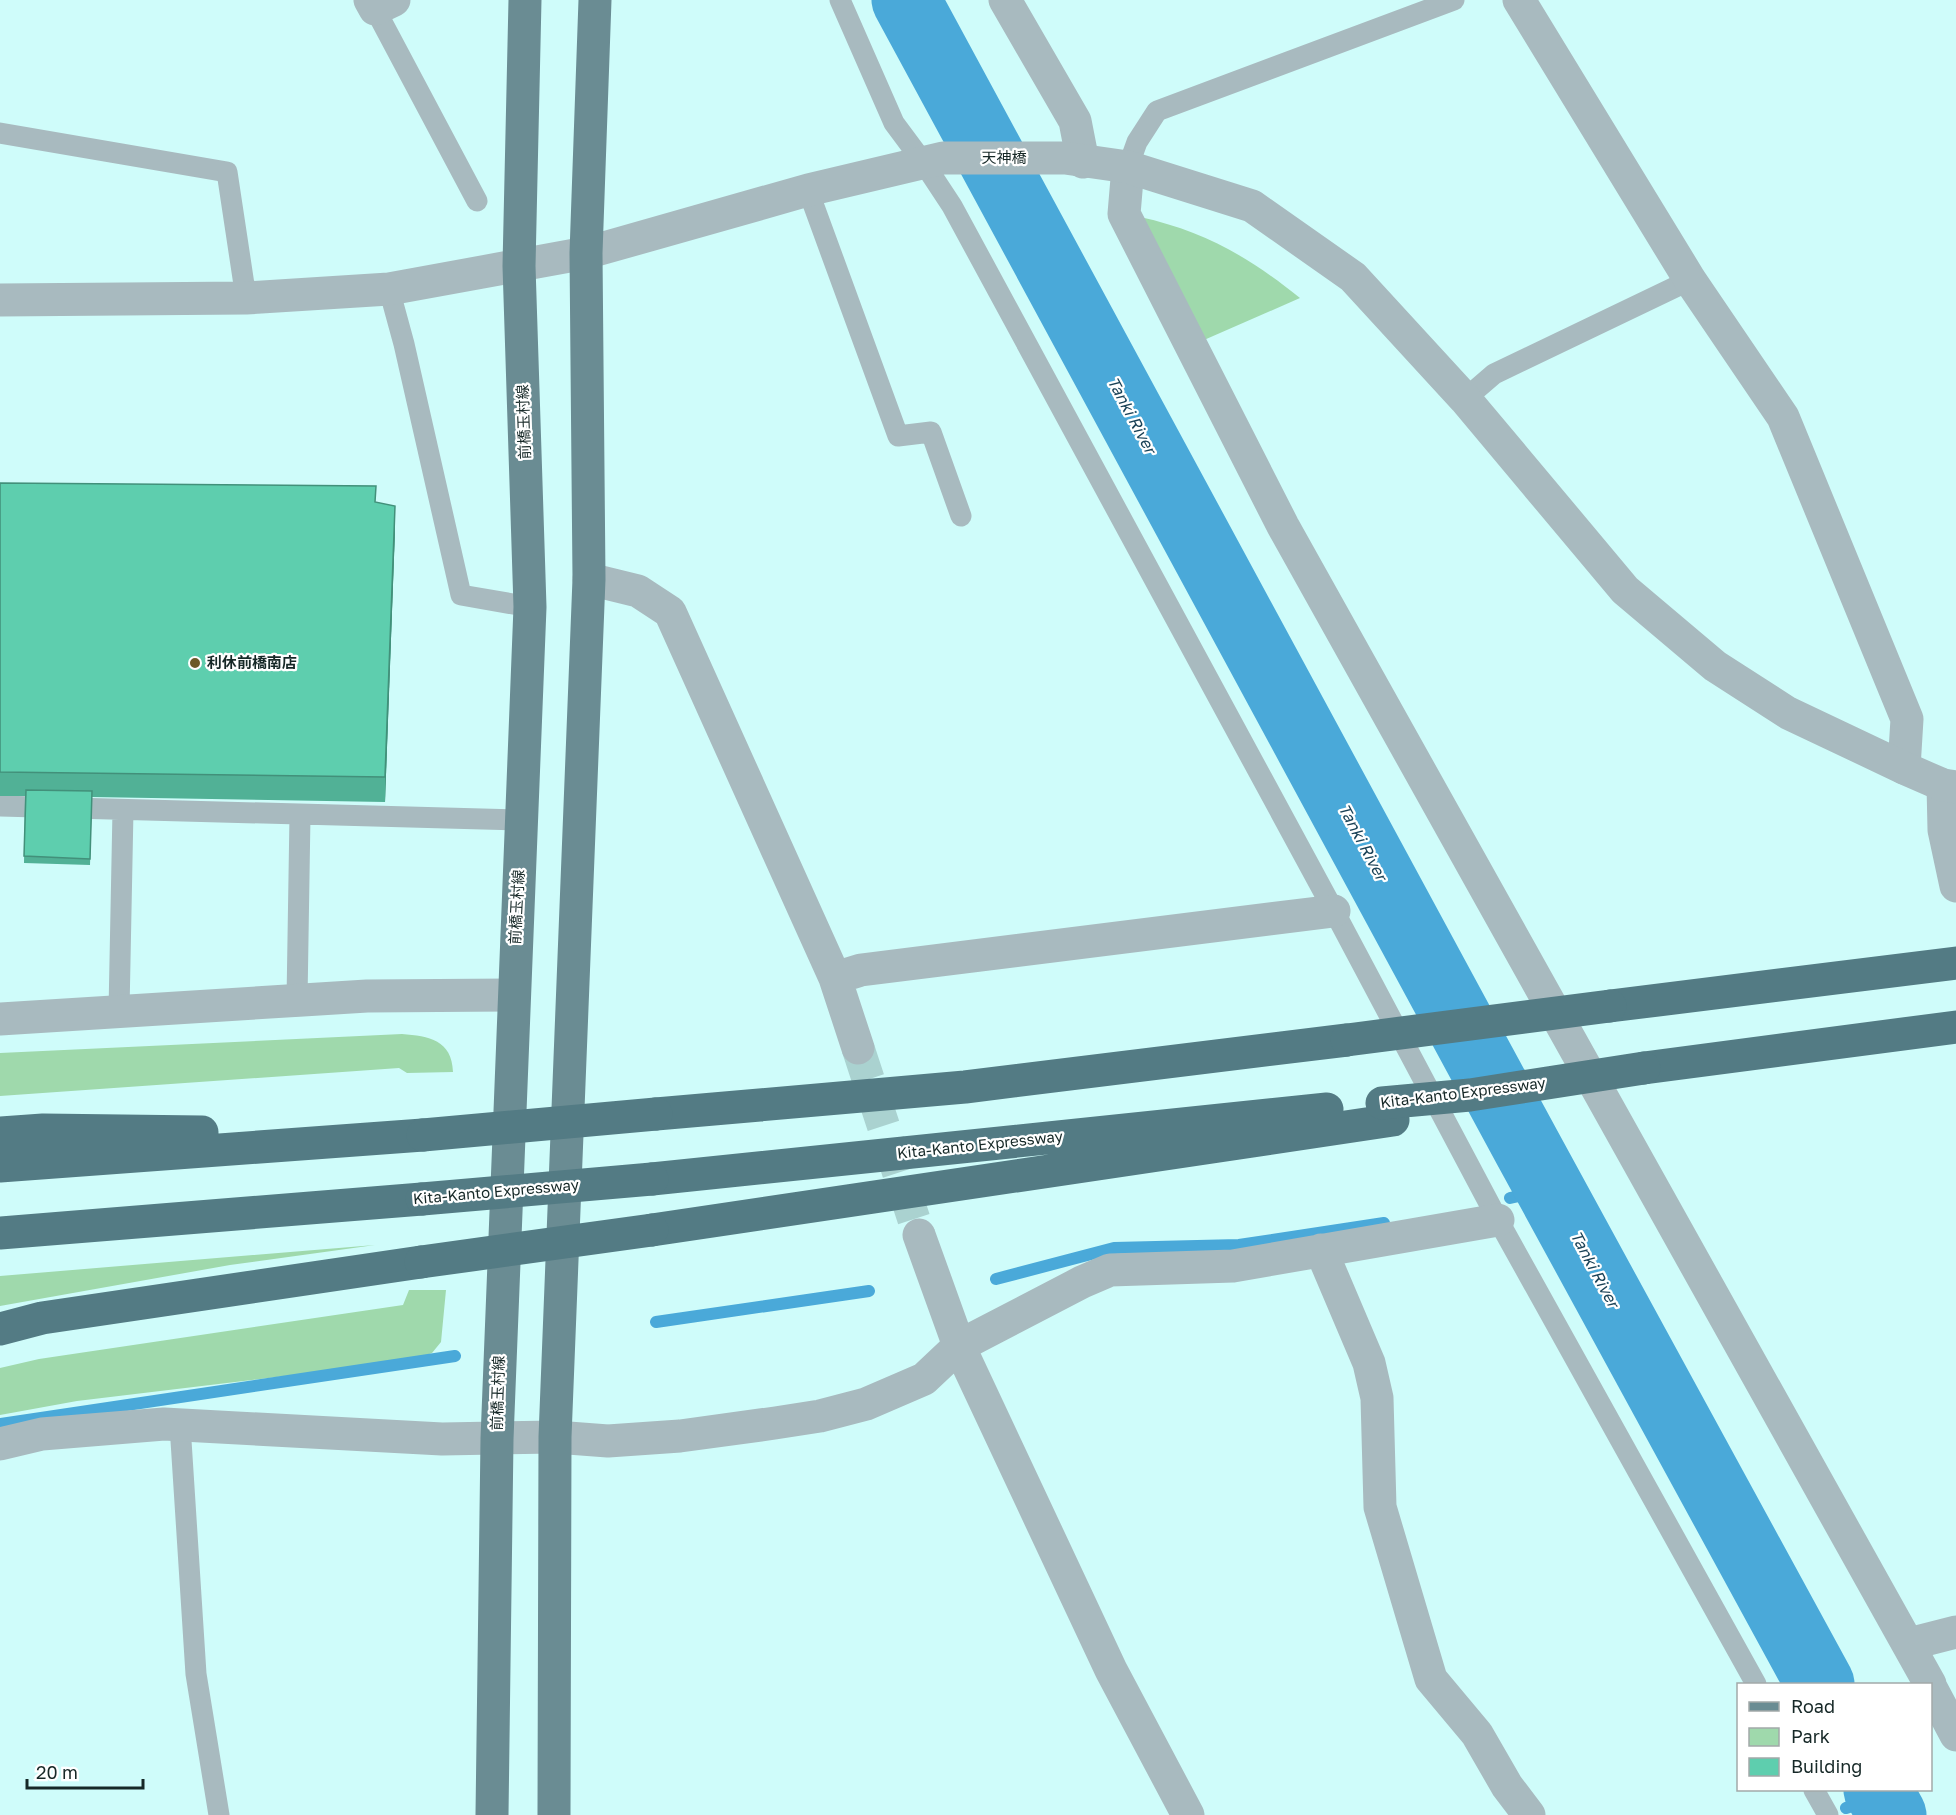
<svg xmlns="http://www.w3.org/2000/svg" width="1956" height="1815" viewBox="0 0 1956 1815" font-family="'Golos Text','Noto Sans JP',sans-serif">
<rect width="100%" height="100%" fill="#cffcfa"/>
<!-- green -->
<path fill="#9fd9ac" d="M1140,217C1204,231 1249,257 1300,298L1204,340Z
M402,1034C429,1036 452,1040 453,1072L407,1073L399,1068L0,1096V1053Z
M375,1245L230,1265L0,1306V1276Z
M409,1290H446L441,1342L432,1353L410,1361L77,1401L0,1415V1368L39,1359L403,1305Z"/>
<g fill="none" stroke-linecap="round" stroke-linejoin="round">
<!-- stream -->
<path stroke="#4aa9d9" stroke-width="12" d="M1510,1198L1550,1189
M996,1279L1114,1248L1239,1245L1384,1223
M656,1322L869,1291
M0,1424L455,1356
M1846,1808L1881,1796"/>
<!-- river -->
<path stroke="#4aa9d9" stroke-width="69" d="M906,0L1528,1149L1820,1684
M1878,1790L1892,1815"/>
<!-- minor-tunnel -->
<path stroke="#aad2d0" stroke-width="33" stroke-dasharray="33 16" stroke-linecap="butt" d="M858,1048L919,1235"/>
<!-- service -->
<path stroke="#a8babf" stroke-width="21" d="M840,0L894,123L923,162L952,206L1334,911L1498,1220L1756,1684
M375,9L477,201
M0,133L227,172L246,298
M1128,167L1137,142L1157,111L1454,0
M808,190L898,436L931,432L961,516
M389,289L404,344L461,595L530,607
M1465,399L1494,374L1690,280
M0,806L521,820
M297,1000L300,815
M119,1011L123,810
M180,1425L196,1674L219,1815
M1814,1790L1828,1815"/>
<!-- minor -->
<path stroke="#a8babf" stroke-width="33" d="M370,0L375,9L394,0
M1005,0L1075,121L1083,162
M1519,0L1690,280L1783,417L1907,719L1904,768
M1128,167L1124,214L1283,526L1930,1684
M589,579L638,591L670,612L835,978L858,1048
M1943,785L1944,830L1956,886
M835,978L861,970L1334,911
M0,1019L367,996L513,995
M919,1235L959,1346L1111,1670L1188,1815
M1321,1250L1369,1363L1377,1398L1380,1507L1431,1679L1477,1734L1507,1786L1529,1815
M0,1444L42,1434L164,1424L442,1439L555,1437L608,1441L680,1436L775,1423L820,1416L866,1404L924,1379L959,1346L1082,1282L1110,1270L1233,1266L1498,1220
M1909,1644L1956,1632
M1930,1686L1956,1735"/>
<!-- tertiary -->
<path stroke="#a8babf" stroke-width="33" d="M0,300L246,298L389,289L586,253L808,190L943,158H1065L1128,167L1252,206L1353,277L1465,399L1625,590L1715,666L1788,713L1904,768L1943,785L1956,787"/>
<!-- primary -->
<path stroke="#6a8c93" stroke-width="33" d="M492,1815L497,1439L530,607L519,266L525,0
M554,1815L555,1437L589,579L586,253L595,0"/>
<!-- motorway -->
<path stroke="#537b84" stroke-width="33" d="M1610,1006L1956,963
M1644,1068L1956,1027
M656,1114L965,1087L1347,1040
M0,1133L43,1130L202,1132
M0,1166L423,1135
M652,1179L1327,1109
M652,1230L1393,1120
M0,1233L422,1199
M0,1329L42,1318L421,1262"/>
<!-- motorway-bridge -->
<path stroke="#537b84" stroke-width="33" d="M1347,1040L1610,1006
M1382,1103L1470,1095L1644,1068
M423,1135L656,1114
M422,1199L652,1179
M421,1262L652,1230"/>
</g>
<!-- wall -->
<path fill="#51b196" d="M0,483L376,503L395,530L385,802L92,797L90,865L24,863L25,796H0Z"/>
<!-- shaded-wall -->
<path fill="#42907a" d="M395,506V530L385,802V777Z"/>
<!-- building -->
<path fill="#5eceae" stroke="#42907a" stroke-width="1.5" d="M0,483L376,486L375,502L395,506L385,777L0,772Z
M26,790L92,791L90,859L24,856Z"/>
<!-- markers -->
<circle fill="#6c5928" stroke="#fff" stroke-width="2" cx="195" cy="663" r="6"/>
<g text-anchor="middle" stroke-width="4.5" stroke-linejoin="round" paint-order="stroke">
<!-- street labels -->
<g font-size="15" fill="#162827" stroke="#fff">
<text x="1004" y="163">天神橋</text>
<text transform="translate(524 422) rotate(-92)" y="5">前橋玉村線</text>
<text transform="translate(517 907) rotate(-87)" y="5">前橋玉村線</text>
<text transform="translate(1463 1093) rotate(-7)" y="5">Kita-Kanto Expressway</text>
<text transform="translate(980 1145) rotate(-6)" y="5">Kita-Kanto Expressway</text>
<text transform="translate(496 1192) rotate(-5)" y="5">Kita-Kanto Expressway</text>
<text transform="translate(498 1393) rotate(-88)" y="5">前橋玉村線</text>
</g>
<!-- poi labels -->
<g font-size="15" font-weight="bold" fill="#162827" stroke="#fff" text-anchor="start">
<text x="207" y="668">利休前橋南店</text>
</g>
<!-- water labels -->
<g font-size="16" font-style="italic" fill="#1a4257" stroke="#fff">
<text transform="translate(1132 415) rotate(62)" y="6">Tanki River</text>
<text transform="translate(1363 842) rotate(62)" y="6">Tanki River</text>
<text transform="translate(1595 1269) rotate(62)" y="6">Tanki River</text>
</g>
</g>
<!-- legend -->
<rect x="1737" y="1683" width="195" height="108" fill="#ffffff" stroke="#a2a9a9" stroke-width="1.5"/>
<rect x="1749" y="1702" width="30" height="9" fill="#6a8c93" stroke="#a2a9a9" stroke-width="1.5"/>
<text x="1791" y="1713" font-size="18" fill="#162827">Road</text>
<rect x="1749" y="1728" width="30" height="18" fill="#9fd9ac" stroke="#a2a9a9" stroke-width="1.5"/>
<text x="1791" y="1743" font-size="18" fill="#162827">Park</text>
<rect x="1749" y="1758" width="30" height="18" fill="#5eceae" stroke="#a2a9a9" stroke-width="1.5"/>
<text x="1791" y="1773" font-size="18" fill="#162827">Building</text>
<!-- scale -->
<path d="M27 1779v9h116v-9" fill="none" stroke="#162827" stroke-width="3"/>
<text x="36" y="1779" font-size="18" fill="#162827" stroke="#ffffff" stroke-width="4.5" paint-order="stroke">20 m</text>
</svg>
